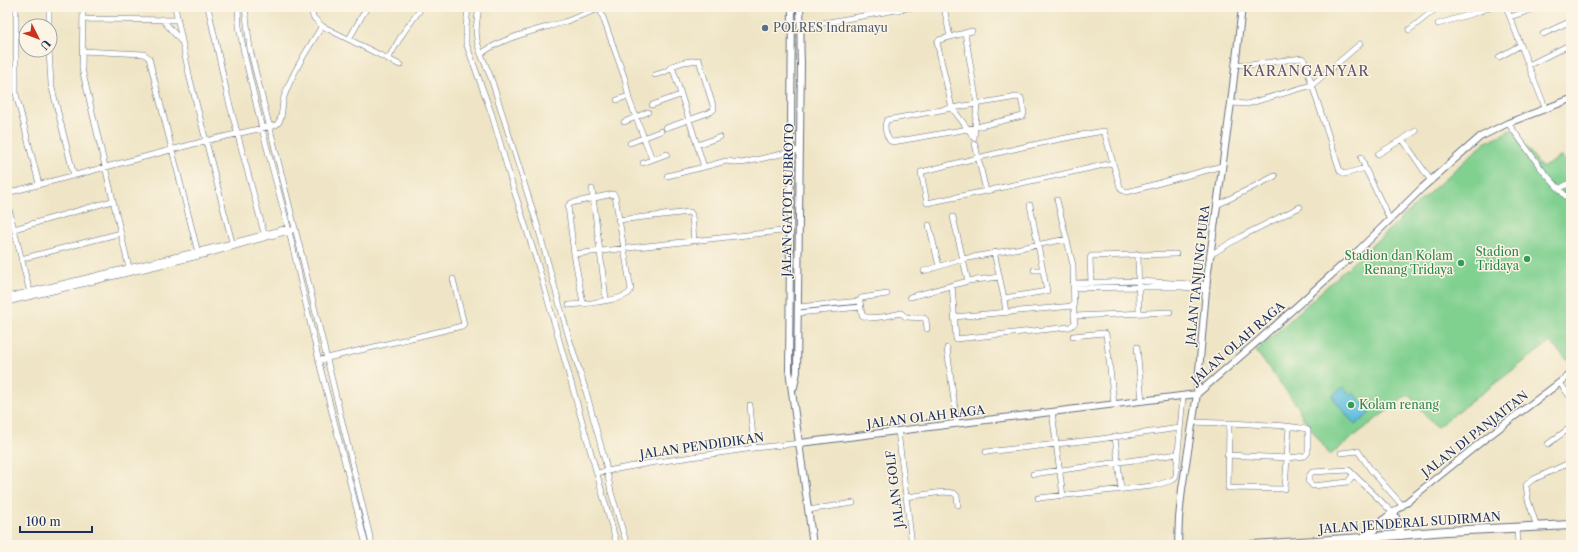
<svg xmlns="http://www.w3.org/2000/svg" width="1578" height="552" viewBox="0 0 1578 552" font-family="'Libre Caslon Text',serif">
<rect width="100%" height="100%" fill="#fcf5e5"/>
<filter id="ink" filterUnits="userSpaceOnUse"><feTurbulence type="fractalNoise" baseFrequency=".025" numOctaves="2"/><feDisplacementMap in="SourceGraphic" scale="8" xChannelSelector="R" yChannelSelector="G"/><feConvolveMatrix kernelMatrix="1 2 1 2 8 2 1 2 1" color-interpolation-filters="sRGB"/></filter>
<filter id="wash" filterUnits="userSpaceOnUse"><feTurbulence type="fractalNoise" baseFrequency=".012" numOctaves="4" result="noise"/><feDisplacementMap in="SourceGraphic" scale="16" xChannelSelector="R" yChannelSelector="G"/><feGaussianBlur stdDeviation="0.9" result="paint"/><feColorMatrix in="noise" values="0 0 0 0 0 0 0 0 0 0 0 0 0 0 0 0 0 1.4 0 .05"/><feComposite in="paint" operator="in"/></filter>
<g filter="url(#wash)">
<rect width="100%" height="100%" fill="#efe5c6"/>
<!-- green -->
<path fill="#80d090" stroke="#4e8077" d="M1513,129L1542,168L1562,156L1571,169V364L1550,342L1436,428L1410,396H1406L1330,455L1299,412V408L1256,351L1484,143Z
M1390,521H1393L1396,530L1394,531L1378,533V532Z"/>
<!-- water -->
<path fill="#61bfdf" stroke="#3e779e" d="M1343,387L1350,395L1354,393L1370,413L1355,425L1332,396Z"/>
</g>
<g filter="url(#ink)">
<g fill="none" stroke-linecap="round" stroke-linejoin="round">
<defs>
<path id="minor" d="M16,7V94L39,184
M49,7V26
M83,7L82,69L129,268
M175,7L190,79L233,246
M208,7L228,98L265,237
M238,7L239,26L244,53L262,129L289,231L321,370L366,545
M245,7L250,49L300,248L372,545
M311,7L313,17L322,26L400,65
M468,7L466,28V43L492,115L512,184L537,262L617,545
M479,7C476,26 474,36 481,54
M605,7C591,11 578,17 564,22C538,30 503,37 481,54L491,78L537,224L569,338L585,388L605,461L611,492L627,545
M944,7L950,37L939,40L937,42L952,108L887,120C883,125 886,136 890,141L893,142L968,129L952,108L1017,97L1021,98L1024,113L1023,116L968,129L974,138
M1506,7L1546,110
M845,8L852,7
M600,9L625,79L629,99L652,159
M1510,17L1539,7
M83,19L178,20
M162,19L181,41
M1438,24L1478,12L1489,7
M801,27L913,7
M1409,30L1438,7
M965,33L977,104L974,138
M1543,34L1571,21
M950,37L972,31
M349,39L367,7
M1360,44L1312,85L1340,171L1345,174L1365,168
M49,50L51,84L74,176
M82,51L144,54L149,58L198,253
M1499,57L1521,45
M388,59L403,33L422,7
M1529,65L1571,44
M655,75L667,71L672,66L704,167L726,161L742,163L799,150
M617,100L628,96
M1231,103L1247,104L1312,85L1304,60L1302,58L1249,65L1235,64
M652,105L680,95
M624,122L648,112
M1508,123L1543,171L1571,202
M666,128L711,112L714,109L699,60L684,62L672,66
M1403,140L1431,181
M630,143L661,131
M975,144L986,191L927,203L921,172C981,157 1043,141 1104,131L1113,163L986,191
M697,145L720,137
M1378,154L1416,131
M1361,157L1365,168L1390,220
M643,163L667,154
M1113,163L1120,187L1122,190L1127,192L1222,166
M667,176L704,167
M592,189L606,299
M1559,189L1571,182
M7,193L205,141L276,125C284,120 281,105 284,97C293,71 308,49 322,26
M1057,200L1073,265L1074,316L1170,312
M7,201L30,293
M1217,205L1275,176
M953,217L968,281
M618,220L690,212L692,215L694,241
M929,225L939,266
M14,229L112,201
M994,252L1004,298
M574,254L791,230
M1138,254L1139,313
M1210,255L1242,236L1300,207
M21,259L121,233
M1034,270H1043
M924,271L963,259L1067,239
M1073,283L1138,281L1207,285
M1091,283L1090,258L1091,256L1176,254
M952,285L956,339L1070,327L1075,323L1074,316
M1074,288L1139,287H1182L1207,290
M887,294L861,298L860,301L862,315C869,321 892,315 901,313L906,317L924,318L926,320L927,329
M7,297L232,243L288,228
M910,297L968,281L999,277
M7,302L207,254L292,230
M569,305C583,304 619,301 629,293L631,289L629,278L615,196L613,194L571,203L568,206L574,254L583,303
M798,307L860,301
M798,313L861,307
M1006,313L1004,298L1047,291L1030,205
M954,317L1073,306
M1073,336L1104,333L1106,334L1114,404
M1137,347L1142,401
M947,348L957,424
M319,360L462,326L464,324L453,279
M1560,383L1571,398
M750,405L754,448
M1052,412L1063,496
M1193,422C1210,423 1300,424 1308,430V452L1305,456L1288,458L1227,455
M1229,424L1228,488L1285,489L1289,427
M898,431L912,545
M1115,437L1121,489
M1548,444L1571,427
M986,452L1100,439L1180,428
M1341,453L1358,451L1371,470L1402,505
M596,473L650,463L754,448L800,443
M1033,474L1178,454
M1353,475L1348,482L1313,486L1308,481L1309,476L1312,472L1349,470L1393,513
M906,497L943,492L954,493L957,496L958,505
M1038,498L1153,486L1173,480L1176,476L1183,396
M808,510L853,503
M1537,527L1528,500L1526,485L1532,480L1571,462
M1517,528L1518,545"/>
<path id="tertiary" d="M792,7L789,370L813,545
M794,387L797,372L801,63C800,44 801,26 800,7
M800,443L1197,394L1258,341L1360,249L1422,188L1480,137L1508,123L1571,99
M1393,513L1486,438L1571,374
M1178,545L1179,518L1182,489L1197,394L1207,279L1231,103L1242,7"/>
<path id="primary" d="M1363,538L1393,513L1402,535
M1252,545L1363,538L1446,531L1571,525"/>
</defs>
<!-- minor casing -->
<use href="#minor" stroke="#656f82" stroke-width="6"/>
<!-- tertiary casing -->
<use href="#tertiary" stroke="#656f82" stroke-width="8"/>
<!-- primary casing -->
<use href="#primary" stroke="#656f82" stroke-width="10"/>
<!-- minor -->
<use href="#minor" stroke="#fff" stroke-width="5"/>
<!-- tertiary -->
<use href="#tertiary" stroke="#fff" stroke-width="6"/>
<!-- primary -->
<use href="#primary" stroke="#fff" stroke-width="8"/>
</g>
</g>
<!-- markers -->
<circle fill="#5c6f8a" stroke="#fcf5e5" stroke-width="1.5" cx="765" cy="28" r="4"/>
<g fill="#2e9e5b" stroke="#fcf5e5" stroke-width="1.5">
<circle cx="1527" cy="259" r="4"/>
<circle cx="1461" cy="263" r="4"/>
<circle cx="1351" cy="405" r="4"/>
</g>
<g text-anchor="middle" stroke-width="3" stroke-linejoin="round" paint-order="stroke">
<!-- service labels -->
<g font-size="12" fill="#4e5e75" stroke="#fcf5e5" text-anchor="start">
<text x="773" y="32">POLRES Indramayu</text>
</g>
<!-- street labels -->
<g font-size="12" fill="#1b2f5e" stroke="#fcf5e5">
<text transform="translate(788 200) rotate(-89)" y="4">JALAN GATOT SUBROTO</text>
<text transform="translate(1198 275) rotate(-84)" y="4">JALAN TANJUNG PURA</text>
<text transform="translate(1238 343) rotate(-41)" y="4">JALAN OLAH RAGA</text>
<text transform="translate(926 417) rotate(-7)" y="4">JALAN OLAH RAGA</text>
<text transform="translate(1475 434) rotate(-38)" y="4">JALAN DI PANJAITAN</text>
<text transform="translate(702 446) rotate(-8)" y="4">JALAN PENDIDIKAN</text>
<text transform="translate(895 489) rotate(-97)" y="4">JALAN GOLF</text>
<text transform="translate(1410 523) rotate(-4)" y="4">JALAN JENDERAL SUDIRMAN</text>
</g>
<!-- leisure labels -->
<g font-size="12" fill="#27864d" stroke="#fcf5e5" text-anchor="end">
<text x="1519" y="256">Stadion<tspan x="1519" dy="14">Tridaya</tspan></text>
<text x="1453" y="260">Stadion dan Kolam<tspan x="1453" dy="14">Renang Tridaya</tspan></text>
<text x="1359" y="409" text-anchor="start">Kolam renang</text>
</g>
<!-- quarter labels -->
<g font-size="14" letter-spacing="1" fill="#615570" stroke="#fcf5e5">
<text x="1306" y="76">KARANGANYAR</text>
</g>
</g>
<!-- margin -->
<rect width="1578" height="552" fill="none" stroke="#fcf5e5" stroke-width="24"/>
<!-- north arrow -->
<g transform="translate(38 38) rotate(132)"><circle r="19" fill="#fcf5e5" stroke="#a2a6af"/>
<path d="M0-3L7 15L0 10L-7 15Z" fill="#c8321e"/>
<text y="-6" font-size="11" font-weight="bold" text-anchor="middle" fill="#1b2f5e">U</text>
</g>
<!-- scale -->
<path d="M20 526v6h72v-6" fill="none" stroke="#1b2f5e" stroke-width="2"/>
<text x="26" y="526" font-size="12" fill="#1b2f5e" stroke="#fcf5e5" stroke-width="3" paint-order="stroke">100 m</text>
</svg>
